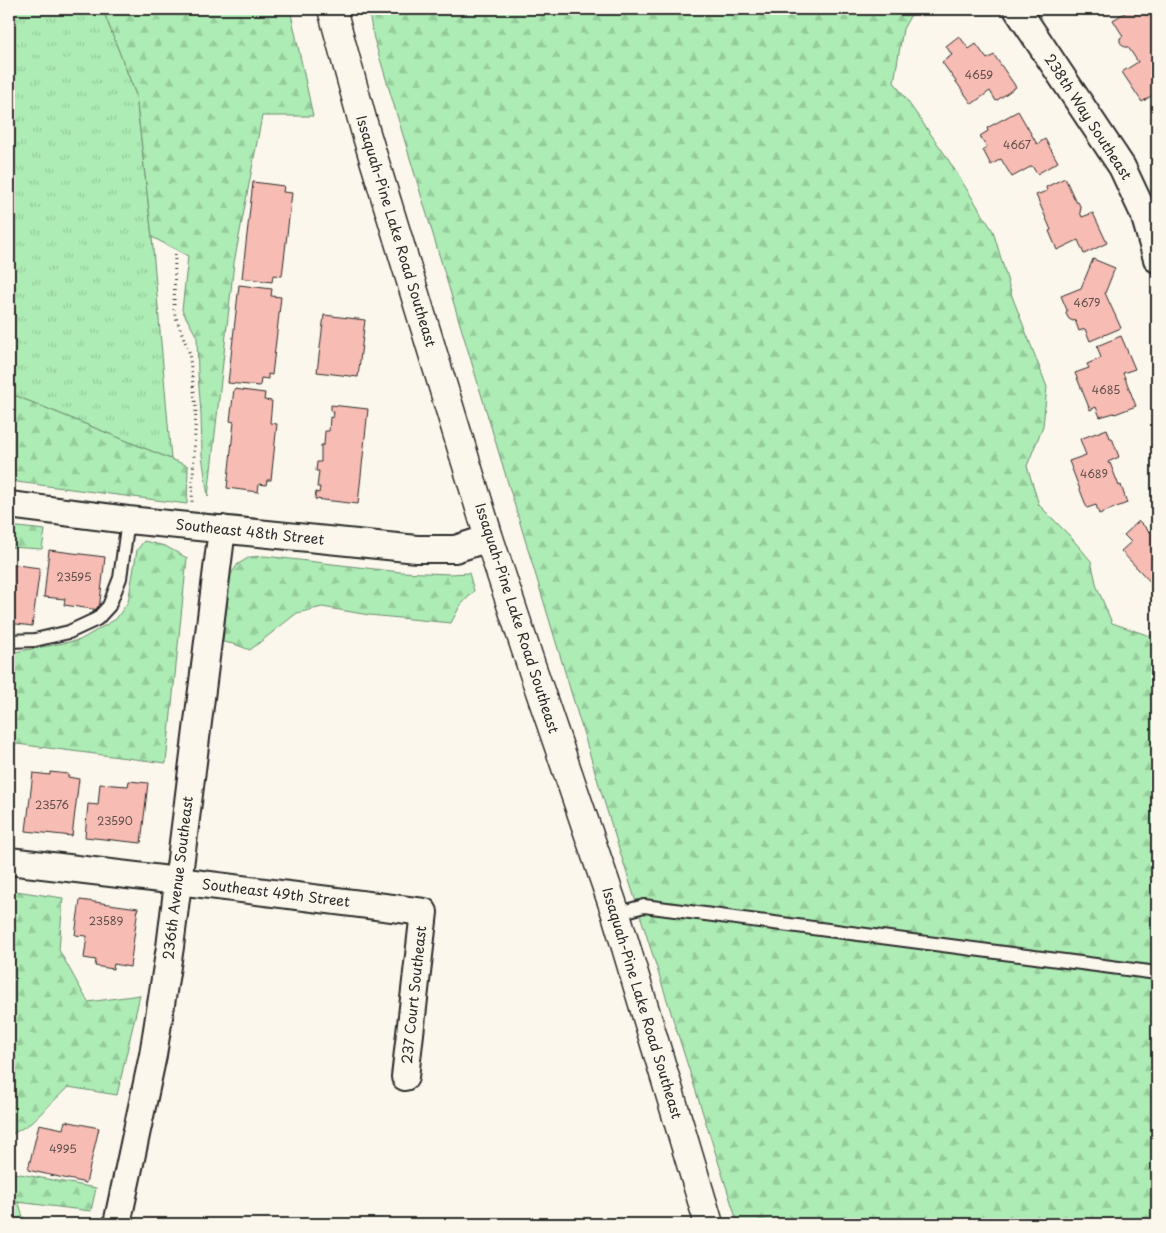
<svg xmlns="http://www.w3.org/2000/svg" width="1166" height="1233" viewBox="0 0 1166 1233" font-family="'Playpen Sans',sans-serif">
<defs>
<pattern id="grass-tufts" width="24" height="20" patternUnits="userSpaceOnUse" patternTransform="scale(1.25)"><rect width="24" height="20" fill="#adecb4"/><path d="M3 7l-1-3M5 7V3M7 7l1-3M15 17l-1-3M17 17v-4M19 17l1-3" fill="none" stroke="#95cb9b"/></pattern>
<pattern id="forest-firs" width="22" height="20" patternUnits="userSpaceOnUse" patternTransform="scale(1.25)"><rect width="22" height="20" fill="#adecb4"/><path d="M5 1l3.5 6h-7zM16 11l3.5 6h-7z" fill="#95cb9b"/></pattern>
</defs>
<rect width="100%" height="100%" fill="#fbf7ec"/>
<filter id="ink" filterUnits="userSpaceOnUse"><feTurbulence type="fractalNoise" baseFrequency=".02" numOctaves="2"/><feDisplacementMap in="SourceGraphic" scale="10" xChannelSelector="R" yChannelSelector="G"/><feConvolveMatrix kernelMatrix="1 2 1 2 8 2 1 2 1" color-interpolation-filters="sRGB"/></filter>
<g filter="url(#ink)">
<!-- built -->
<path fill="#fae5db" d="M143,1216L208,1224H141Z"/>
<!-- grass -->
<path fill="url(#grass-tufts)" stroke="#6c8c70" d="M9,9H104L103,10L136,95L152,237L171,459L9,393Z
M9,1202L19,1203L25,1224H9Z"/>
<!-- forest -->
<path fill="url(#forest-firs)" stroke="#6c8c70" d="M104,9H290L313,116H262L234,263L208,497L202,455L201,414L198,374L197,337L182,310L188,256L152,237L136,95L103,10Z
M368,9H914L903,29L894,82L944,153L993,231L1012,296L1047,387L1043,426L1027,466L1039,505L1069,535L1091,561L1097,587L1112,623L1150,636L1157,635V1224H738L603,798L374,39Z
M9,393L188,466L187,504L9,481Z
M9,526L45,530L42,549L9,547Z
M144,541L165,546L187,558L166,763L9,743V653L80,640L116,619L128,602L137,550Z
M265,556L400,572L450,574L469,573L474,591L460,606L451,623L369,615L322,607L297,613L250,650L234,644L223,642L229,584L231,574L238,564L250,557Z
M9,890L63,898L59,950L88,1002L140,995L117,1095L68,1087L31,1123L9,1136Z
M9,1172L96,1188L91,1211L9,1201Z"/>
<!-- building -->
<path fill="#f7bcb3" stroke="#2b2b2b" d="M1131,9H1143L1148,16L1151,14L1157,23V65L1153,68L1157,75V92L1142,102L1122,72L1138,62L1128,47H1124L1120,42V38L1123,36L1113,20Z
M959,36L969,49L976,44L987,59L994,55L1016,87L996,101L990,91L972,104L942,62L952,55L946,46Z
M1018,111L1037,144L1045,139L1058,162L1037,174L1032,166L1012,177L1001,159L991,165L983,150L987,147L980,136L988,131L987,128Z
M1065,178L1076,202H1078L1081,208L1080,212L1082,217L1093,213L1107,243L1084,254L1078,240L1057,250L1049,231L1051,230L1036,195L1047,191L1046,187Z
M253,182L284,186L283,192L292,193L282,276L273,275L272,282L242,278Z
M1093,259L1115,268L1105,293L1121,328L1090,341L1085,329L1079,331L1075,320L1073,321L1069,319L1066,314L1067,310L1061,296L1081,288Z
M239,285L272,289L271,296L281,297L272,375L268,374V379L261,378L260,386L228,383Z
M324,315L365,320L358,377L317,372Z
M1121,336L1135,369L1123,373L1136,406L1115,414L1114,413L1100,417L1096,407L1090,410L1075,373L1089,368L1087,364L1101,358L1097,346Z
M234,389L265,393L264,400L272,401L270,423L277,424L271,480H267L266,485L259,484L258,492L227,488L234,422L230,421Z
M331,405L368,409L358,504L315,499L316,492L319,493L320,487H317L319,471H316L317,462H321V445H324L325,431H329L330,417L333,418L334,412H331Z
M1107,429L1110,438H1112L1119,457L1108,462L1109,464L1110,463L1119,486L1121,485L1127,503L1099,514L1096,505L1087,508L1069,461L1086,455L1080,439Z
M1139,521L1150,532L1154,528L1157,532V589L1121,551L1131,542L1124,535Z
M49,550L105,557L99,610L64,605L65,599L44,597Z
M9,564L40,568L32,626L9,623Z
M50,772L68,774V777L79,779L72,836L26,831L33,773L50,775Z
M129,781L148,783L141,843L85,837L88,804L98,805L100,784L128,786Z
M9,793L14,794L10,832H9Z
M80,900L138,908L130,967L114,964L113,969L95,966L96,960L84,958L87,936L75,935Z
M65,1121L99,1128L86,1183L28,1170L39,1124L63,1129Z"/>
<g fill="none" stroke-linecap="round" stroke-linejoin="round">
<defs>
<path id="lane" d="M9,641L35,640L69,632L97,619L109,606L120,578L128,520
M616,914L644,906L1157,973"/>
<path id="street" d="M1017,9L1122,167L1144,214L1157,259
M9,505L128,520L417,549H455L489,538
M9,861L178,881L424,912L405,1077
M117,1224L153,1055L170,947L222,529"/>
<path id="secondary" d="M332,9L365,130L489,538L530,662L616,914L709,1224"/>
</defs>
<!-- lane casing -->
<use href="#lane" stroke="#2b2b2b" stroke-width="16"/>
<!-- street casing -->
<use href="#street" stroke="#2b2b2b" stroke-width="30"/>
<!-- secondary casing -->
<use href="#secondary" stroke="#2b2b2b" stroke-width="31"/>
<!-- path -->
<path stroke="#2b2b2b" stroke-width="3" stroke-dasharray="1 4" stroke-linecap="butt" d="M175,254L174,312L189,352L196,408L192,502"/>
<!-- lane -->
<use href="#lane" stroke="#fbf7ec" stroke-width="12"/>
<!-- street -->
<use href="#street" stroke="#fbf7ec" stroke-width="26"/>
<!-- secondary -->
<use href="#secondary" stroke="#fbf7ec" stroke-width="28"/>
</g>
</g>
<g text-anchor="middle" stroke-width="4" stroke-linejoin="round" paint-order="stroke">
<!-- number labels -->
<g font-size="11" fill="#5e4f4d">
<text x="979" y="79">4659</text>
<text x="1017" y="149">4667</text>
<text x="1087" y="307">4679</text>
<text x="1106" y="394">4685</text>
<text x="1094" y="478">4689</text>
<text x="74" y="581">23595</text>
<text x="52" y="809">23576</text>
<text x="115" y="825">23590</text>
<text x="106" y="925">23589</text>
<text x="63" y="1153">4995</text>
</g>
<!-- street labels -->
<g font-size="14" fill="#2b2b2b" stroke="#fbf7ec">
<text transform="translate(1088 117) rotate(57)" y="5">238th Way Southeast</text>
<text transform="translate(396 231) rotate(73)" y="5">Issaquah-Pine Lake Road Southeast</text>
<text transform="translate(250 532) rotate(6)" y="5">Southeast 48th Street</text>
<text transform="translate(517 618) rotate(72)" y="5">Issaquah-Pine Lake Road Southeast</text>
<text transform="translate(178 878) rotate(-83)" y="5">236th Avenue Southeast</text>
<text transform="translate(276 893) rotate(7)" y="5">Southeast 49th Street</text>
<text transform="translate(414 995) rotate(-84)" y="5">237 Court Southeast</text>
<text transform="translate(642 1003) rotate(73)" y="5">Issaquah-Pine Lake Road Southeast</text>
</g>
</g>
<!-- margin -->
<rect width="1166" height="1233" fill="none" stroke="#fbf7ec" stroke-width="30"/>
<rect x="15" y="15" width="1136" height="1203" fill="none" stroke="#2b2b2b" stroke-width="2" filter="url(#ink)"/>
</svg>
